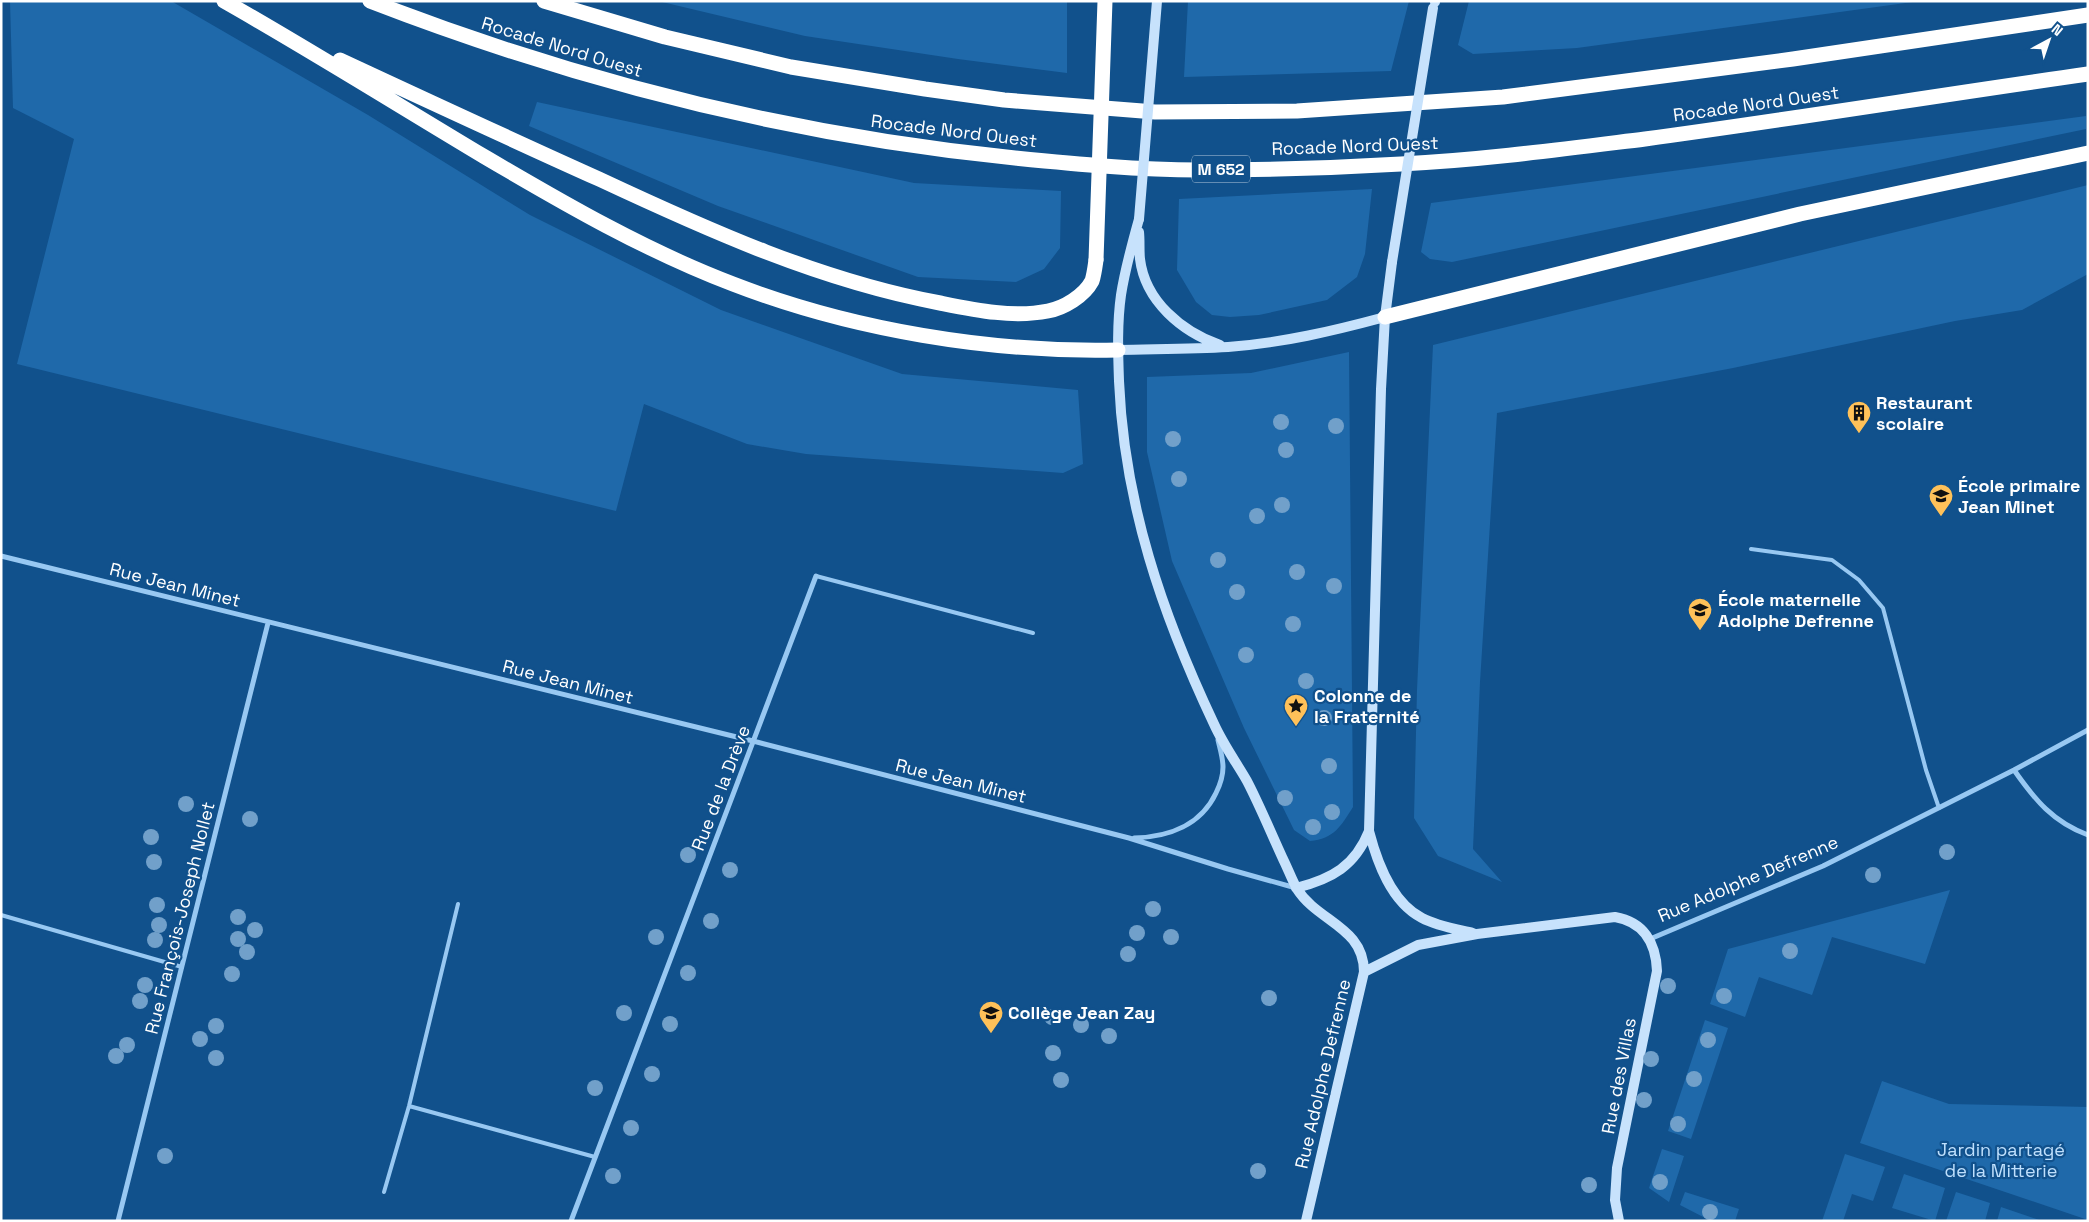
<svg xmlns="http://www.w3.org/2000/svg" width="2089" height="1222" viewBox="0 0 2089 1222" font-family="'Space Grotesk',sans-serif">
<rect width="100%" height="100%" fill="#11518c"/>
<!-- green -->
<path fill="#1f69aa" d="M10,1H171L368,115L530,215L721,310L902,374L1078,390L1083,464L1063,473L806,454L747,444L644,404L616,511L17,364L74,139L13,108Z
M658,1H1067V73L958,59L805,36Z
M1188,1H1409L1391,71L1184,77Z
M1469,1H1920L1577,48L1473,54L1458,45Z
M537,102L914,183L1061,191L1060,248L1044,269L1016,282L918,277L718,206L529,126Z
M2086,116V129L1452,262L1430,259L1421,252L1431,203Z
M2088,185V274L2022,310L1955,321L1733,368L1497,413L1480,682L1473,849L1502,882L1438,856L1414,818L1417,690L1433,345Z
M1372,189L1365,254L1357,277L1327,300L1259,315L1230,317L1212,315L1196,302L1177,270L1179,199Z
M1349,352L1353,807C1341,826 1334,839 1310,841L1294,830L1244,728L1172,561L1147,452V377L1251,373Z
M1950,890L1925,964L1832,937L1812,995L1759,977L1745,1017L1710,1004L1728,949Z
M1705,1020L1728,1028L1691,1139L1668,1131Z
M1882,1081L1949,1104L2088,1107V1220L1860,1143Z
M1662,1149L1684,1156L1669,1202L1649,1188Z
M1845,1154L1885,1167L1873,1201L1852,1194L1843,1221H1822Z
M1904,1174L1945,1188L1935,1221L1892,1208Z
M1685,1192L1739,1209L1735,1221H1711L1680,1205Z
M1956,1192L1990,1203L1985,1221H1946Z
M2001,1207L2042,1221H1997Z"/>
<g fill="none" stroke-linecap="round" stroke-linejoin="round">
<!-- lane -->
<path stroke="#98c8f2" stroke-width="4" d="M1751,549L1832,560L1859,580L1883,608L1926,770L1939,808
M816,576L1033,633
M1,915L182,967
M409,1106L595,1157
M384,1192L409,1106L458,904"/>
<!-- street -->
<path stroke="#98c8f2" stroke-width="5" d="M1,556L753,741L1129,838L1228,869L1296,888
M2014,770C2035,800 2053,822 2088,835
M1134,838C1169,837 1201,825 1216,793C1220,785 1223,776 1223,767C1223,758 1220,749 1218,740
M1650,939L1823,866L2014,770L2088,730
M118,1221L268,623
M571,1221L816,576"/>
<!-- secondary -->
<path stroke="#c7e2fc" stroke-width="10" d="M1435,1V2
M1139,219C1132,244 1125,269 1121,295C1117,323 1118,353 1119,381C1124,503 1162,614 1214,724C1223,744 1236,762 1247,781C1260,806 1271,833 1283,859C1288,869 1292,880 1297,889C1318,922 1364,927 1364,972L1306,1221
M1139,232C1140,241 1139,250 1140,259C1145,301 1182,332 1220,345
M1118,350C1154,349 1192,349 1228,347C1282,343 1333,331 1385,317
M1369,831C1377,862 1391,902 1422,918C1437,926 1456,929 1473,933
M1296,888C1332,879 1355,866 1369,831L1381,389L1385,317L1392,262
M1364,972L1418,945L1477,934L1615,917C1644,922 1656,943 1657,971L1617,1168L1615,1200L1619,1221"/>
<!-- highway -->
<path stroke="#fff" stroke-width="15" d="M224,1C312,51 398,105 485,157C565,204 646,251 733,284C852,330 991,353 1118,350
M370,1C577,81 793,136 1015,158C1076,164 1138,170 1199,170C1266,170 1334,168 1401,164C1482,160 1564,149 1645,139C1793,119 1940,95 2088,74
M544,1L665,37L791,67L925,89L1004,100L1155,112L1297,111L1503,97L1793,59L2088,15
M340,60C426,100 512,140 599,179C708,230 821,281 940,303C975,310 1013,318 1048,311C1064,308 1084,296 1092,281C1094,275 1095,267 1096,260
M1385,317L1800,214L2088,153"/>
<!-- secondary-bridge -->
<path stroke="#c7e2fc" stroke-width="10" d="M1139,219L1157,1
M1392,262L1433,8"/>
<!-- highway-bridge -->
<path stroke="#fff" stroke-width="15" d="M1096,260L1105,1"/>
</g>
<!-- trees -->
<g fill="#71a0ca">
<circle cx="1281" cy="422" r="8"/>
<circle cx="1336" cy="426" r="8"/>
<circle cx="1173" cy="439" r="8"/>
<circle cx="1286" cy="450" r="8"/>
<circle cx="1179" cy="479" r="8"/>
<circle cx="1282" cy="505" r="8"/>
<circle cx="1257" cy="516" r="8"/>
<circle cx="1218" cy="560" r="8"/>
<circle cx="1297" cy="572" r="8"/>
<circle cx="1334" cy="586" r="8"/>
<circle cx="1237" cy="592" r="8"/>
<circle cx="1293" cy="624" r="8"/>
<circle cx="1246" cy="655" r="8"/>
<circle cx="1306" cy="681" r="8"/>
<circle cx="1324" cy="718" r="8"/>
<circle cx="1329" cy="766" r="8"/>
<circle cx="1285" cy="798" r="8"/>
<circle cx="186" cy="804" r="8"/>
<circle cx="1332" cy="812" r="8"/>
<circle cx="250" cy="819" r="8"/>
<circle cx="1313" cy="827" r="8"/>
<circle cx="151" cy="837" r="8"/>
<circle cx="1947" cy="852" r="8"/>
<circle cx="688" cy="855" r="8"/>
<circle cx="154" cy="862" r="8"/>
<circle cx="730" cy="870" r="8"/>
<circle cx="1873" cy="875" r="8"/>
<circle cx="157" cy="905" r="8"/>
<circle cx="1153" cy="909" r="8"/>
<circle cx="238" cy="917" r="8"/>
<circle cx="711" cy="921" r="8"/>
<circle cx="159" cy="925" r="8"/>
<circle cx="255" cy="930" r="8"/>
<circle cx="1137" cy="933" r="8"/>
<circle cx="656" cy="937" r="8"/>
<circle cx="1171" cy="937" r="8"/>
<circle cx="238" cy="939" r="8"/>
<circle cx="155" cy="940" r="8"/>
<circle cx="1790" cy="951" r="8"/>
<circle cx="247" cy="952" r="8"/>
<circle cx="1128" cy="954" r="8"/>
<circle cx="688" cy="973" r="8"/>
<circle cx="232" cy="974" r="8"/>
<circle cx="145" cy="985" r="8"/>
<circle cx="1668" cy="986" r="8"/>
<circle cx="1724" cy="996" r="8"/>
<circle cx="1269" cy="998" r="8"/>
<circle cx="140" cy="1001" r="8"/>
<circle cx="624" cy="1013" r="8"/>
<circle cx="1052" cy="1017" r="8"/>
<circle cx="670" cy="1024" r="8"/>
<circle cx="1081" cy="1025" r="8"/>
<circle cx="216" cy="1026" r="8"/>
<circle cx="1109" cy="1036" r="8"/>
<circle cx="200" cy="1039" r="8"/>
<circle cx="1708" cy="1040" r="8"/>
<circle cx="127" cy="1045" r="8"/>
<circle cx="1053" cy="1053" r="8"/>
<circle cx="116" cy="1056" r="8"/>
<circle cx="216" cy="1058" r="8"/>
<circle cx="1651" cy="1059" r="8"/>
<circle cx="652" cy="1074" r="8"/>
<circle cx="1694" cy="1079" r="8"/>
<circle cx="1061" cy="1080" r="8"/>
<circle cx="595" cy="1088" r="8"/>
<circle cx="1644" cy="1100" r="8"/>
<circle cx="1678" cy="1124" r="8"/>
<circle cx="631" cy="1128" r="8"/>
<circle cx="165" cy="1156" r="8"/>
<circle cx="1258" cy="1171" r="8"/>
<circle cx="613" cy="1176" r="8"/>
<circle cx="1660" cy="1182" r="8"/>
<circle cx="1589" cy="1185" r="8"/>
<circle cx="1710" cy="1212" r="8"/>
</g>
<!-- icons -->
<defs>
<symbol id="building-pin" viewBox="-11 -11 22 30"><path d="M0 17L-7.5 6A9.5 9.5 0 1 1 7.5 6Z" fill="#ffc159" stroke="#11518c"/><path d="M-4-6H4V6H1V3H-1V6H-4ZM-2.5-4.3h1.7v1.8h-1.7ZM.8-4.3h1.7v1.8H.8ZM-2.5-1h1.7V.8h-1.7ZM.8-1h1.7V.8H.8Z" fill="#111"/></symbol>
<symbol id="school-pin" viewBox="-11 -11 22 30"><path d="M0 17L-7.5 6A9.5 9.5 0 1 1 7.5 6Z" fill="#ffc159" stroke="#11518c"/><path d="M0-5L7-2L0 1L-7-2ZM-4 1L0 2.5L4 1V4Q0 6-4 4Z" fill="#111"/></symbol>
<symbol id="sight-pin" viewBox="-11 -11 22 30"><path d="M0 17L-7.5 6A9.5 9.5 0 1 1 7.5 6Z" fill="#ffc159" stroke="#11518c"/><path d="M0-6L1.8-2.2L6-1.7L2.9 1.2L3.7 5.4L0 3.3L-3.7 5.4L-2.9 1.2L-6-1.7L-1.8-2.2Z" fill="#111"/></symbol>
</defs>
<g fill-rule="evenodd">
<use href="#building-pin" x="1845" y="399" width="28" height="38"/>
<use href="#school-pin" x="1927" y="482" width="28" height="38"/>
<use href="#school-pin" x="1686" y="596" width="28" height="38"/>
<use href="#sight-pin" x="1282" y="692" width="28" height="38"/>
<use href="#school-pin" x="977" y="999" width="28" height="38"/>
</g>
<g text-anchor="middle" stroke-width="4.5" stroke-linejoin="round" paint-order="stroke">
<!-- shield labels -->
<rect fill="#11518c" stroke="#b8cbdc" stroke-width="1" x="1192" y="155.5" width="58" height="27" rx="4"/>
<g font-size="16" font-weight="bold" fill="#fff">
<text x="1221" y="175">M 652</text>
</g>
<!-- street labels -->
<g font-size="18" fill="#fff" stroke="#11518c">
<text transform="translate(562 47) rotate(17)" y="6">Rocade Nord Ouest</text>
<text transform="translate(1756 104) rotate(-8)" y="6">Rocade Nord Ouest</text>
<text transform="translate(954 131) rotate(7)" y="6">Rocade Nord Ouest</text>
<text transform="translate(1355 146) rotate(-2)" y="6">Rocade Nord Ouest</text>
<text transform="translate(175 585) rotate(14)" y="6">Rue Jean Minet</text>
<text transform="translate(568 682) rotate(14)" y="6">Rue Jean Minet</text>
<text transform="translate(961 781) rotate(14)" y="6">Rue Jean Minet</text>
<text transform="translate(721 788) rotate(-69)" y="6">Rue de la Drève</text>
<text transform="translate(1748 879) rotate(-23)" y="6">Rue Adolphe Defrenne</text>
<text transform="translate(180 918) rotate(-76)" y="6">Rue François-Joseph Nollet</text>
<text transform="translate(1323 1074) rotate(-77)" y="6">Rue Adolphe Defrenne</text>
<text transform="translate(1619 1076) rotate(-79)" y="6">Rue des Villas</text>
</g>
<!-- poi labels -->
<g font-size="18" font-weight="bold" fill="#fff" stroke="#11518c" text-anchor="start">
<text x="1876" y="409">Restaurant<tspan x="1876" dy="21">scolaire</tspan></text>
<text x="1958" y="492">École primaire<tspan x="1958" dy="21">Jean Minet</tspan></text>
<text x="1718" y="606">École maternelle<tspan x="1718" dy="21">Adolphe Defrenne</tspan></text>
<text x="1314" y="702">Colonne de<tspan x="1314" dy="21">la Fraternité</tspan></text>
<text x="1008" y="1019">Collège Jean Zay</text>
</g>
<!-- park labels -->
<g font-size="18" fill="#bfe0fd" stroke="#11518c">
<text x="2001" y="1156">Jardin partagé<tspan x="2001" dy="21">de la Mitterie</tspan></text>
</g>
</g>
<!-- border -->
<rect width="2089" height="1222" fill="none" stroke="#ffffff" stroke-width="5"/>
<!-- north arrow -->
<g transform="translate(2049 40) rotate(40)" stroke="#11518c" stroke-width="4" paint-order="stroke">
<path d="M0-4L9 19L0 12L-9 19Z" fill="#ffffff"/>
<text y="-8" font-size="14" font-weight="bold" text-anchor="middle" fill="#ffffff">N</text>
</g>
</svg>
